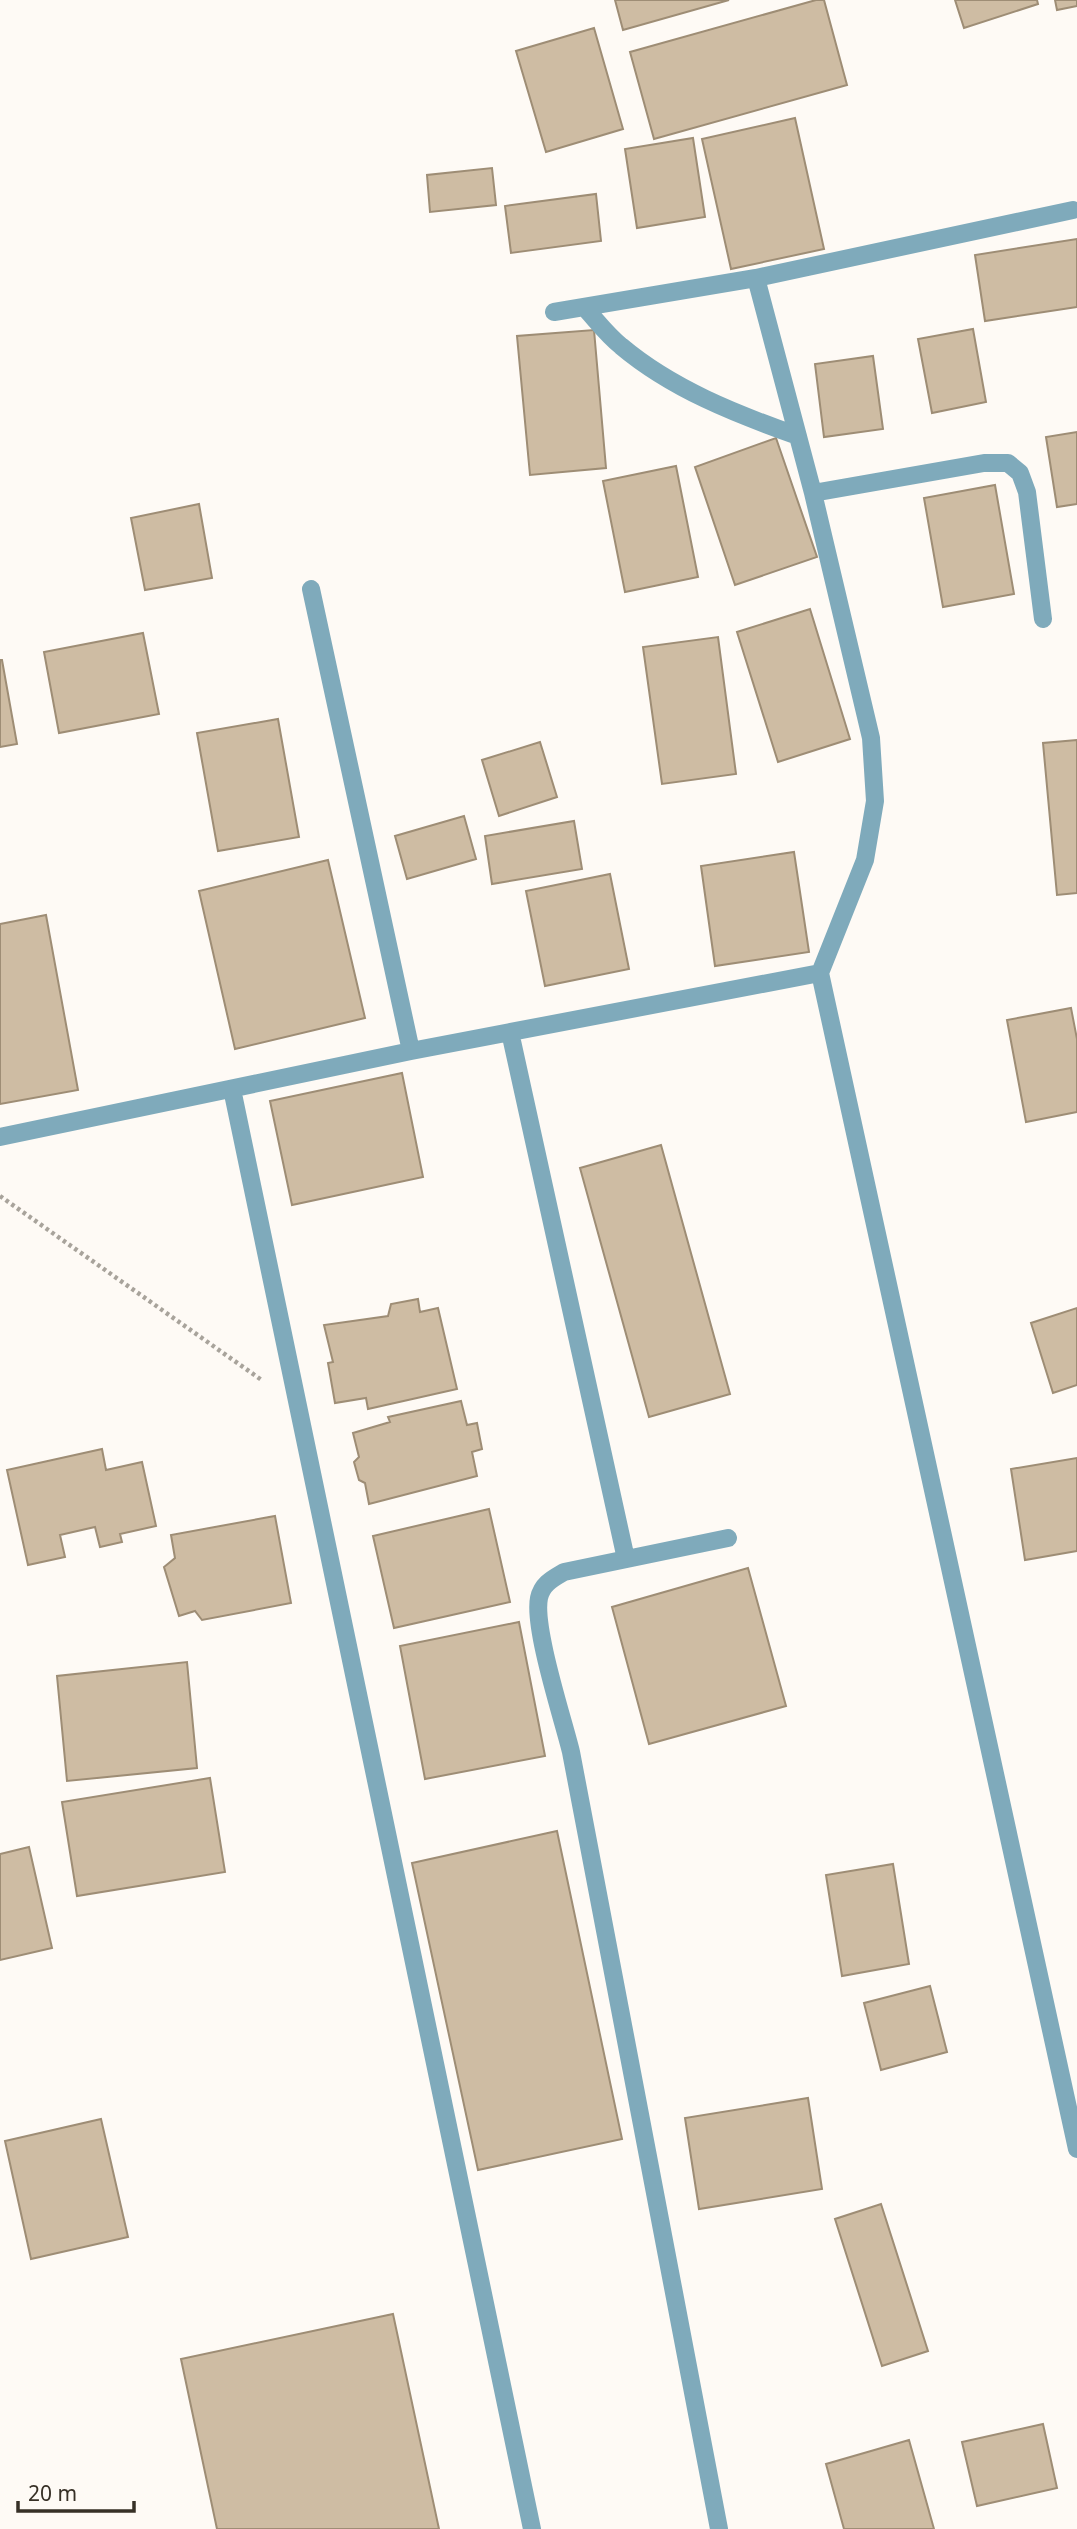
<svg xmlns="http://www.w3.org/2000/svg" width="1077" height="2529" viewBox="0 0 1077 2529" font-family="'Noto Sans',sans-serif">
<rect width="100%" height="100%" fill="#fefaf5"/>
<!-- building -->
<path fill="#cebca3" stroke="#9e8d75" stroke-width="2" d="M615,0H729L623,30Z
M816,0H824L847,85L654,139L630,52Z
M955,0H1037L1038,4L964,28Z
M1055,0H1077V6L1057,10Z
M594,28L623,129L546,152L516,51Z
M795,118L824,249L731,269L702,139Z
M693,138L705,217L637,228L625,149Z
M492,168L496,205L430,212L427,175Z
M596,194L601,241L511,253L505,206Z
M1077,239V307L985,321L975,255Z
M973,329L986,402L932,413L918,339Z
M594,330L606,468L530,475L517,336Z
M873,356L883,429L824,437L815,364Z
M1077,432V504L1057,507L1046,437Z
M776,438L817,557L735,585L695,467Z
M676,466L698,577L625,592L603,481Z
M995,485L1014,594L943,607L924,498Z
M199,504L212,578L145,590L131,518Z
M810,609L850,739L778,762L737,632Z
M143,633L159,714L59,733L44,652Z
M718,637L736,774L662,784L643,647Z
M0,660H2L17,744L0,747Z
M278,719L299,837L218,851L197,733Z
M1077,740V893L1057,895L1043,743Z
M540,742L557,797L499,816L482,760Z
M464,816L476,859L407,879L395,836Z
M574,821L582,869L492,884L485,836Z
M794,852L809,952L715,966L701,866Z
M328,860L365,1018L235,1049L199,891Z
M610,874L629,969L545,986L526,891Z
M46,915L78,1090L0,1104V924Z
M1071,1008L1077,1039V1112L1026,1122L1007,1020Z
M402,1073L423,1177L292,1205L270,1101Z
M661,1145L730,1394L649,1417L580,1168Z
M418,1299L420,1312L438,1308L457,1389L368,1409L366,1398L335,1403L328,1363L333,1362L324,1325L388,1316L391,1304Z
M1077,1308V1385L1053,1393L1031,1323Z
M461,1401L467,1425L477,1423L482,1449L472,1452L477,1476L369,1504L365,1483L359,1480L354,1462L359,1457L353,1433L390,1422L388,1417Z
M102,1449L106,1470L142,1462L156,1526L120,1534L122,1542L100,1547L95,1527L60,1535L65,1557L28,1565L7,1470Z
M1077,1458V1551L1025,1560L1011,1469Z
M489,1509L510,1602L394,1628L373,1536Z
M275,1516L291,1603L202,1620L195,1611L179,1616L164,1567L175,1558L171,1535Z
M748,1568L786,1706L649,1744L612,1607Z
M519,1622L545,1756L425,1779L400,1646Z
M187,1662L197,1768L67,1781L57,1676Z
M210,1778L225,1872L77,1896L62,1802Z
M557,1831L622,2139L478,2170L412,1863Z
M29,1847L52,1948L0,1960V1854Z
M893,1864L909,1964L842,1976L826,1875Z
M930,1986L947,2052L881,2070L864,2003Z
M808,2098L822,2189L699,2209L685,2118Z
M101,2119L128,2237L31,2259L5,2141Z
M881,2204L928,2351L882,2366L835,2219Z
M393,2314L439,2529H217L181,2359Z
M1043,2424L1057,2488L977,2506L962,2442Z
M909,2440L934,2529H844L826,2464Z"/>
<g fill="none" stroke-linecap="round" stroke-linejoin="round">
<!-- path -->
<path stroke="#a8a39b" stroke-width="4.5" stroke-dasharray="3.5 3.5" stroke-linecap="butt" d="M0,1196L263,1381"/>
<!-- minor -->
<path stroke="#7faabb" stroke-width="18" d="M756,278L813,493L871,738L875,801L865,860L820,973
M584,307C596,320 607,335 621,346C672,389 736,414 798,436
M554,312L756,278L1073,210
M813,493L984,463H1008L1020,473L1027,492L1043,619
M311,589L411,1051
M510,1032L626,1559
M232,1089L532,2529
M0,1137L411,1051L820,973L1077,2149
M719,2529L571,1752C563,1719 533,1628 539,1598C542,1584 552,1579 564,1572L728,1538"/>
</g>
<!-- scale -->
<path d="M18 2501v10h116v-10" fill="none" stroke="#373026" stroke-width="3.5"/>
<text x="28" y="2501" font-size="21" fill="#373026" stroke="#fefaf5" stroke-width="5" paint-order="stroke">20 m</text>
</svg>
